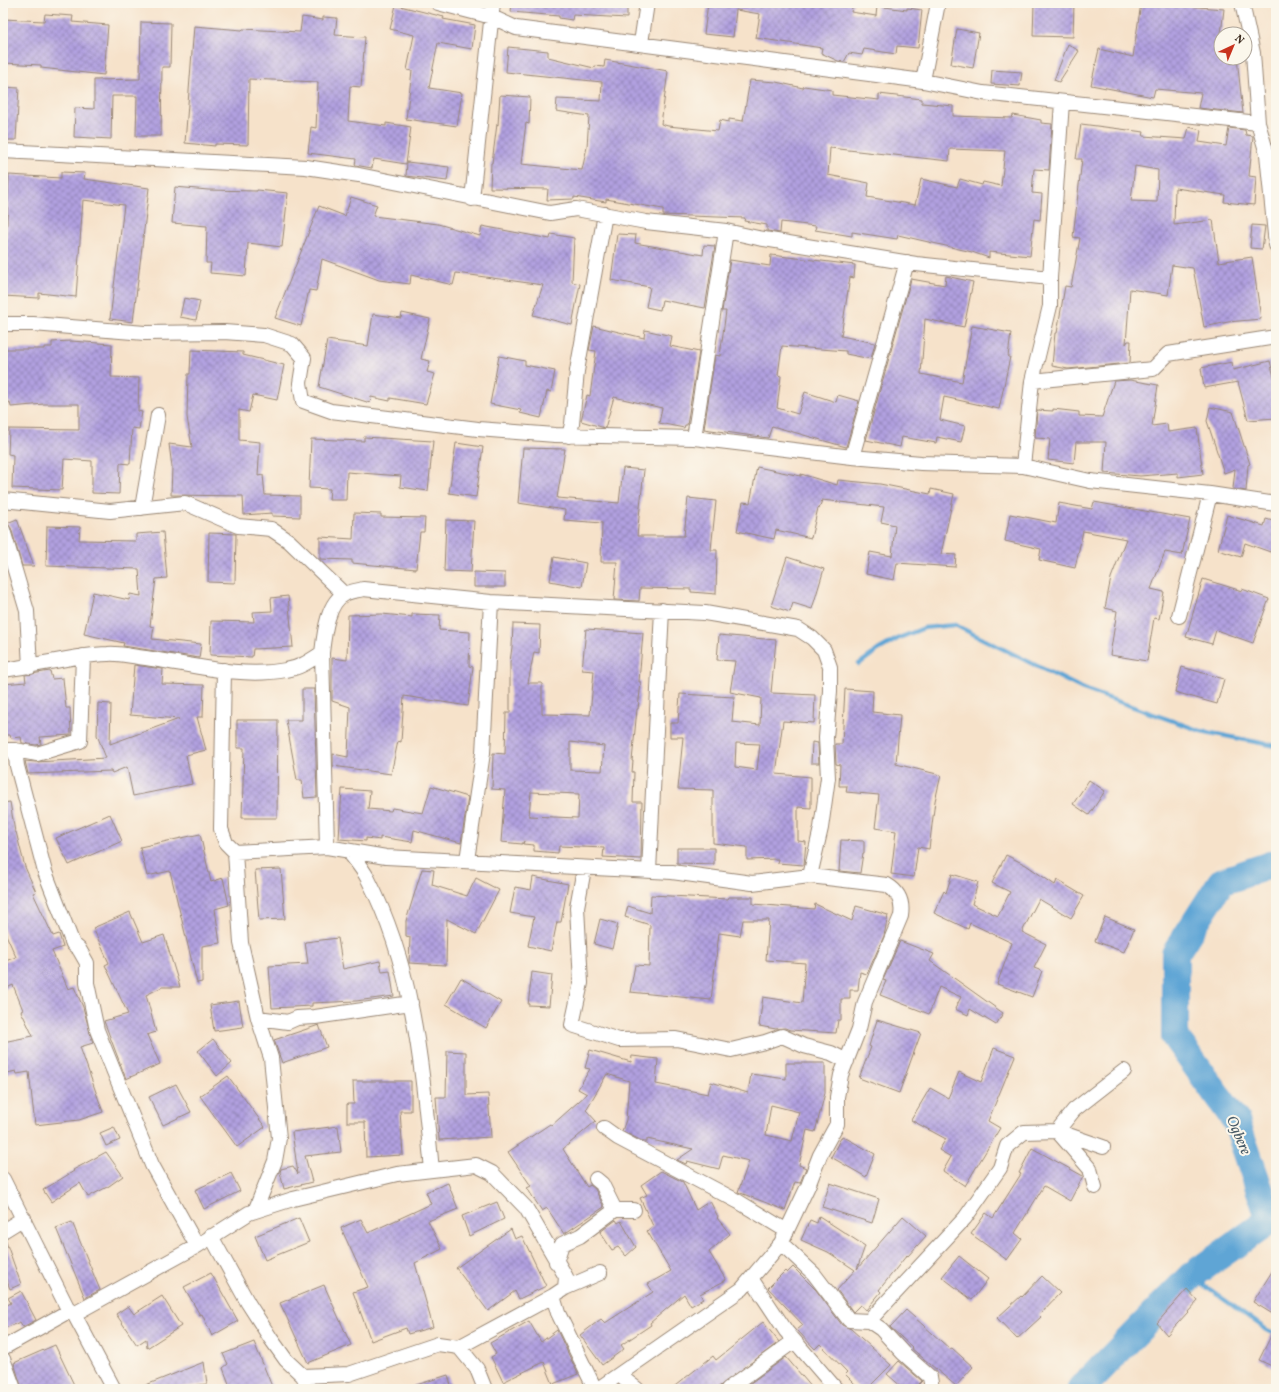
<svg xmlns="http://www.w3.org/2000/svg" width="1279" height="1392" viewBox="0 0 1279 1392" font-family="Vollkorn,serif">
<defs>
<pattern id="building-cross-hatch" width="8" height="8" patternUnits="userSpaceOnUse"><rect width="8" height="8" fill="#b1a0e0"/><path d="M0 0l8 8M0 8l8-8" fill="none" stroke="#9183b5"/></pattern>
</defs>
<rect width="100%" height="100%" fill="#fbf7ec"/>
<filter id="ink" filterUnits="userSpaceOnUse"><feTurbulence type="fractalNoise" baseFrequency=".025" numOctaves="2"/><feDisplacementMap in="SourceGraphic" scale="8" xChannelSelector="R" yChannelSelector="G"/><feConvolveMatrix kernelMatrix="1 2 1 2 8 2 1 2 1" color-interpolation-filters="sRGB"/></filter>
<filter id="wash" filterUnits="userSpaceOnUse"><feTurbulence type="fractalNoise" baseFrequency=".012" numOctaves="4" result="noise"/><feDisplacementMap in="SourceGraphic" scale="16" xChannelSelector="R" yChannelSelector="G"/><feGaussianBlur stdDeviation="0.9" result="paint"/><feColorMatrix in="noise" values="0 0 0 0 0 0 0 0 0 0 0 0 0 0 0 0 0 1.4 0 .05"/><feComposite in="paint" operator="in"/></filter>
<g filter="url(#wash)">
<rect width="100%" height="100%" fill="#f6e2ca"/>
<g fill="none" stroke-linecap="round" stroke-linejoin="round">
<!-- stream -->
<path stroke="#5fa5d5" stroke-width="4.5" d="M859,664L878,650L899,638L924,628L955,625L1083,689L1201,731L1276,746
M1191,1276L1267,1330L1276,1334"/>
<!-- river -->
<path stroke="#5fa5d5" stroke-width="28" d="M1081,1389L1191,1276L1270,1220L1236,1121L1175,1037V954L1221,882L1276,863"/>
</g>
<g id="blocks">
<!-- building -->
<path fill="url(#building-cross-hatch)" fill-rule="evenodd" d="M512,3H627V18L573,15L572,20L559,18V16L511,12Z
M708,3H853L851,12L876,16L877,6L907,10V8L922,10L918,48L897,46L896,54L864,49L862,55L849,53L844,62L838,61L821,53L822,48L756,38L760,14L736,10L733,37L704,34Z
M1034,3H1074L1073,37L1033,36Z
M1141,3H1172L1186,6L1224,9L1221,34V58H1237L1243,113L1198,108L1201,93L1155,89L1153,97L1091,85L1099,49L1133,57Z
M396,5L444,17L443,19L475,25L472,49L438,43L429,88L462,93L457,126L406,119L412,71L407,70L414,35L390,29Z
M45,14L73,16L72,22L108,25L104,75L41,68V65L3,63V19L44,21Z
M302,17L323,20V17L337,18L335,35L365,37L361,87L350,86L348,121L386,126V123L411,127L406,164L374,159L372,168L355,165L356,159L308,153L311,127L316,128L318,82L249,79L248,145L215,144V146L185,143L194,26L242,30L243,29L300,32Z
M141,22L171,23L170,67H162L161,136H136L137,96H112L111,139L74,137L75,108L94,109V80L140,79Z
M957,29L979,33L973,68L951,64Z
M1068,44L1079,51L1059,82L1054,80Z
M508,47L548,51V57L594,68L595,66L604,67L605,60L668,71L661,124L668,126L718,131L720,120L729,122V119L743,121L750,80L776,82L803,88L804,86L832,90V95L879,100V94L922,99V103L953,106V116L1012,118L1013,115L1041,120V123L1052,124L1049,170L1034,169L1032,193L1042,194L1040,220L1034,219L1030,256L989,252V258L972,252L898,235L897,239L852,232V236L815,230L816,226L781,222L780,233L767,231V225L744,221L745,218L663,215V209L606,199V202L574,197V199L547,200L548,189L490,188L491,163H492L497,124L498,125L500,95L530,97L529,124L526,123L521,164L582,170L587,147L589,116L556,111L557,99L601,101L602,82L506,72ZM830,148L949,161L950,149L1005,151L1001,186L983,182L982,185L960,179L957,187L921,179L915,205L867,197L869,183L828,175Z
M992,70L1022,72L1020,86L991,84Z
M3,87L19,88L16,140H3Z
M1081,124L1144,132L1143,136L1186,139L1189,127L1201,130L1199,142L1226,146L1229,128L1245,130L1246,135L1253,136L1249,176L1256,177L1254,205L1224,202L1225,195L1175,188L1174,225L1213,220L1219,262L1252,257L1261,319L1228,322L1204,327L1193,268L1172,265L1168,295L1130,289L1126,344L1128,341H1131L1130,363L1068,369L1052,366L1055,333H1057L1065,286L1071,287L1080,238L1073,237L1082,159H1076ZM1135,166L1158,170L1157,202L1131,201Z
M407,162L449,167L447,181L406,176Z
M61,172L85,173L84,179L149,188L133,322L110,319L124,205L83,200L76,297L39,293V298L3,296V241H6L9,175L61,178Z
M175,187L208,190L257,191V190L288,193L282,247L248,243L246,276L210,273L211,263H206L207,226L172,223Z
M351,197L377,205L373,216L438,224L480,236L482,226L550,239L551,234L574,238L572,282L580,284L572,325L533,315L543,285L456,273L453,285L411,275L410,284L379,280L322,259L316,291L309,290L301,326L275,318L319,206L345,216Z
M1252,225L1265,226L1262,249L1250,248Z
M617,234L636,235L635,243L703,255L704,245L715,246L705,308L662,300L660,310L646,307L650,287L611,280Z
M771,255L855,265L854,278L850,277L841,336L875,343L871,359L846,354V351L782,346L778,375L781,376L777,408L798,414L805,392L836,402L838,395L859,401L846,447L772,426L768,438L704,429L715,355L720,356L726,311H722L730,260L770,266Z
M946,276L973,282L964,327L925,319L921,374L962,382L972,326L1011,333L1008,357H1010L999,409L944,397L940,420L965,426L961,442L937,437L936,443L902,437L900,447L866,440L911,279L945,285Z
M184,298L200,301L196,320L180,317Z
M402,313L430,319L421,359L430,361L427,372L435,374L426,404L390,398V401L371,397L370,403L319,387L327,340L368,346L373,314L401,318Z
M594,326L644,338L645,330L672,336L670,346L699,352L687,425H685L684,428L659,423L662,408L614,397L605,428L581,421L587,395L590,396L596,351L589,350Z
M71,341L112,344L111,377L139,378L138,411L142,412L139,429L132,428L130,464L120,463L119,494L92,493V461L64,459L62,490L12,488L13,455L8,454L9,429L79,430V404H44L11,407L10,402L3,404V349H44V347H52V342Z
M191,350L243,352V355L284,365L277,400L253,395L249,412L239,410V440L260,442L258,476L263,475L265,495L300,496V517L272,516V513L244,515L243,496L171,495L172,467L169,444L192,447L187,417L188,374H190Z
M499,356L525,361V365L555,371L551,392L547,391L541,418L520,413L521,410L490,404Z
M1270,361L1276,385V418L1248,420L1238,382L1204,388L1201,368L1232,362L1233,370Z
M1130,380L1158,385L1152,426L1167,424L1168,432L1197,428L1203,474L1178,477V473L1140,476L1104,473L1106,442H1076L1074,463L1048,460L1050,439L1035,438L1037,410L1053,411V409L1079,412V416L1102,417L1114,381Z
M1210,407L1233,412L1250,464L1248,465L1246,491L1233,489L1235,469L1224,473L1207,421Z
M364,437L433,441L428,491L400,487L401,476L347,472L346,500H329L330,489L309,488L311,439L364,441Z
M456,443L483,447L476,497L449,493Z
M523,448L565,449L557,498L619,503L623,468L644,470L637,536H684L688,498L716,501L711,550H717L716,594L691,592V589L640,588L639,601L614,600L617,562H601L602,523L564,520L565,510L518,503Z
M757,467L801,476V474L837,485L838,480L880,484L930,494L931,489L954,494L941,554L956,555L955,567L897,563L894,580L866,574L870,552L892,556L895,525L881,522L884,507L822,500L819,509L818,508L811,538L776,530L774,539L737,531L743,502L750,503Z
M1094,502L1190,519L1182,555L1165,552L1151,589L1164,592L1159,619L1154,618L1147,661L1110,655L1117,611L1105,608L1111,578L1126,539L1083,531L1075,568L1039,560L1041,549L1005,541L1010,514L1056,523L1059,503L1092,509Z
M354,513L381,514V517L425,518L424,532H420L416,569L352,563V560L320,559V537L353,539Z
M1227,515L1264,526L1266,519L1276,522V554L1245,543L1241,557L1218,550Z
M17,519L34,566H22L11,528L7,523Z
M446,520L474,521L471,572L444,571Z
M47,526L80,527L79,540L136,541V534L163,532L167,578L156,579L150,626L154,627L152,639L201,644L199,658L123,646L124,643L84,634L93,592L129,600L130,594L141,596L139,569L46,566Z
M209,533L236,534L235,583L208,582Z
M554,557L586,563L582,587L550,581Z
M787,557L824,569L812,609L793,603L790,612L771,606Z
M474,572L505,573V587H474Z
M1203,579L1242,591V589L1269,599L1253,643L1216,630L1212,644L1186,637Z
M288,596L293,647L253,649L252,657L210,655L211,621L254,622L253,612L272,611L271,598Z
M382,614L412,617V614L440,615L439,630L470,632L469,666L473,667L468,706L404,696L401,742L398,741L391,774L333,766V754L348,757L350,707L332,701V658L347,660L348,615Z
M513,624L540,625L539,653L534,652L528,683H542V714L590,715L594,671L582,670L586,629L643,633L639,682H641L638,709H637L632,761H633L632,772H634L633,802H642L641,859L603,857L604,848L559,846L558,853L534,851V845L523,844L524,841L522,844L501,842L505,790L492,789L493,753L505,754L506,713H510V662L512,647ZM570,742L604,746L602,771L570,770ZM531,792L579,794L578,818L529,816Z
M719,635L776,640L771,693L815,695L814,723L783,721L776,774L811,777V808L798,807V841L806,842L804,865L777,863L778,859L747,860V847L713,843V790L678,789L683,737H670V723H678L680,694L734,697L732,722L760,725L761,698L730,692L735,661L717,660ZM736,743L760,744L757,770L735,767Z
M134,665L163,669L162,684L204,685L203,717H197L206,750L186,755L192,784L133,796L127,767L112,773L111,771L28,774L25,761L36,762L106,758L97,735L98,703L111,704L110,744L179,719L130,715Z
M1182,667L1224,679L1217,704L1175,692Z
M50,671L52,679L63,678L66,708H70L71,735L40,737L41,744L36,745L22,743L21,737L11,738L10,735H3V684L26,682L25,675Z
M302,689H314L317,797L304,798L302,780H297L286,720H302Z
M845,689L873,691L872,712L900,715L896,764L941,775L935,801L929,849L918,847L914,877L891,874L896,831L875,828L879,795L846,792L847,786H839L840,765L836,764L835,744H842Z
M237,720H278L277,818H242L244,748H237Z
M812,742L818,743L819,763H811Z
M1089,780L1105,791L1089,815L1073,804Z
M431,786L468,797L461,843L414,830L412,842L380,837V840L366,838V841L339,839L342,789L370,791L368,809L391,811L392,808L423,813Z
M10,802L15,832H16L25,867L36,892L33,893L53,936L59,934L63,947L52,951L68,989L74,987L83,1007L93,1043L80,1047L103,1112L79,1120L35,1125L29,1072L17,1074L16,1071L3,1074V1042L33,1036L21,1011L23,1010L13,985L3,990V962L16,957L3,928V803Z
M110,814L122,841L69,865L56,838Z
M200,834L211,882L223,878L229,905L215,909L220,943L202,946V982L197,983L170,871L147,876L140,847Z
M841,840L864,841V853H863L860,873L839,871Z
M677,848H714V864L677,863Z
M1006,855L1026,865L1055,885L1057,880L1084,896L1071,918L1039,899L1022,932L1046,944L1034,968L1042,971L1032,997L997,984L1012,943L970,923L968,929L934,913L944,891L946,893L952,874L978,882L972,904L998,916L1010,892L992,883Z
M281,869L285,919L259,920L255,870Z
M422,869L434,870L432,885L467,896L476,878L499,890L476,934L447,919L446,965L409,963L410,937L406,936V921Z
M533,877L568,884L561,922H557L551,951L528,946L534,917L510,913L515,887L531,890Z
M651,895L728,899L729,897H753V904L814,909L815,904L852,921L856,906L888,915L884,936L867,974L860,972L858,990H850V999H841V1020H838L836,1033L790,1030L785,1028L776,1029L759,1026L763,997L802,1003L805,963L766,960L769,920H743L740,936L719,933L711,1000L630,992L635,965L649,966L650,925L625,917L628,906L650,913Z
M130,912L143,942L164,935L180,987H162L146,995L156,1032L147,1035L160,1064L126,1079L104,1021L128,1014L105,965L109,963L93,928Z
M1105,917L1134,929L1124,952L1095,941Z
M600,919L618,924L612,949L594,944Z
M338,938L343,969L380,961L382,972L390,971L394,996L356,1001L312,1003V1006L272,1008L269,966L308,964L305,942Z
M900,941L934,954L930,961L1003,1013L996,1025L970,1009L968,1015L955,1009L961,997L939,987L929,1014L880,995L886,981L883,980Z
M532,972L552,975L549,1006L528,1005Z
M461,978L501,1002L486,1028L446,1004Z
M239,1001L243,1027L214,1031L210,1005Z
M877,1020L921,1033L899,1093L859,1078L871,1047L869,1046Z
M319,1025L327,1047L282,1063L274,1040Z
M213,1039L232,1063L217,1076L198,1051Z
M994,1048L1015,1056L988,1121L1000,1128L965,1186L943,1171L951,1157L939,1150L946,1139L911,1120L930,1088L948,1098L959,1072L981,1082Z
M590,1050L631,1062L632,1056L658,1059L656,1084L708,1094L711,1082L748,1093L751,1074L786,1079V1063H825V1093L815,1132L807,1130L799,1165L806,1168L800,1183L795,1182L785,1210L738,1192L749,1161L723,1155L719,1169L687,1161L686,1164L677,1160L693,1149L647,1139V1142H644L622,1131L626,1120L629,1081L607,1074L586,1110L596,1121L563,1149L587,1187L590,1185L595,1189L604,1207L564,1234L547,1208L542,1211L527,1188L531,1186L508,1152L550,1124L551,1126L587,1094L578,1089L590,1069L585,1068ZM771,1105L799,1112L792,1141L766,1135Z
M447,1051L466,1052V1095L488,1094L491,1137L439,1140L436,1097H446Z
M228,1076L265,1127L237,1147L200,1096Z
M353,1081H411V1111H400L403,1155L366,1157L365,1122H347V1104H354Z
M176,1084L191,1112L163,1125L149,1097Z
M338,1126L341,1152L305,1156L312,1182L284,1189L280,1172L281,1169L293,1166L298,1174L292,1132Z
M114,1127L120,1140L106,1146L100,1133Z
M842,1136L875,1154L866,1177L831,1157Z
M1032,1148L1083,1176L1070,1201L1044,1186L1015,1233L1022,1239L1007,1260L971,1234L986,1213L993,1218L1021,1174L1019,1173Z
M106,1152L123,1176L109,1186L88,1197L80,1183L51,1202L43,1190L74,1171L73,1170Z
M661,1171L683,1182L696,1210L710,1201L718,1217L717,1218L730,1234L709,1252L726,1280L700,1294L703,1299L691,1306L684,1294L650,1323L651,1325L621,1345L624,1349L602,1365L580,1335L601,1319L605,1323L653,1292L648,1284L671,1271L647,1231L653,1226L640,1198L647,1195L641,1185Z
M231,1173L240,1191L204,1209L195,1190Z
M448,1183L458,1209L428,1221L442,1249L415,1263L433,1327L408,1334L406,1328L371,1341L353,1292L368,1287L341,1228L361,1219L368,1233L431,1204L426,1192Z
M830,1183L879,1199L872,1223L822,1207Z
M497,1202L504,1219L469,1236L462,1216Z
M819,1216L865,1246L857,1269L903,1216L926,1236L908,1256L907,1255L879,1290L881,1292L866,1310L860,1305L853,1312L837,1290L855,1270L828,1252L801,1240L810,1220L817,1223Z
M299,1218L309,1242L265,1260L255,1236Z
M616,1220L618,1223L621,1221L636,1247L626,1256L618,1247L612,1250L600,1232Z
M72,1222L100,1290L85,1298L56,1228Z
M511,1229L515,1239L522,1236L546,1286L519,1299L515,1291L488,1311L456,1268Z
M3,1239H5L21,1284L10,1289L3,1271Z
M959,1256L988,1279L972,1300L942,1277Z
M1276,1265V1316L1253,1302Z
M793,1267L816,1290L842,1325L851,1329L891,1365L867,1389H860L845,1374L847,1372L820,1344L815,1349L797,1330L803,1325L768,1288L785,1271L787,1273Z
M211,1273L238,1321L212,1336L202,1314L200,1315L184,1287Z
M1042,1276L1060,1293L1039,1315L1041,1317L1017,1339L997,1318L1021,1296L1022,1297Z
M324,1285L351,1345L308,1363L280,1303Z
M1187,1289L1198,1301L1167,1335L1157,1323Z
M21,1291L36,1320L23,1327L20,1322L3,1329V1307L11,1303L8,1298Z
M162,1296L181,1326L147,1348L146,1339L137,1345L116,1314L128,1306L134,1314Z
M906,1310L950,1349L952,1348L973,1367L956,1386L911,1348L912,1347L890,1327Z
M529,1321L541,1342L557,1330L578,1374L553,1384L544,1362L503,1382L491,1357L496,1354L490,1343Z
M763,1322L779,1342L716,1389H671L713,1356L716,1360Z
M1276,1326V1368L1259,1360Z
M254,1342L273,1389H231L223,1368L228,1364L223,1354Z
M55,1345L76,1389H22L14,1363Z
M786,1357L813,1389H747L745,1387Z
M899,1361L922,1381L914,1389H904L887,1374Z
M204,1362L207,1384L168,1389H136Z
M448,1375L452,1389H413V1386Z"/>
</g>
</g>
<g filter="url(#ink)">
<use href="#blocks" fill-opacity="0" stroke="#988674" stroke-width="1"/>
<g fill="none" stroke-linecap="round" stroke-linejoin="round">
<defs>
<path id="street" d="M438,3L492,17L516,28L923,81L983,93L1258,123
M1242,3L1253,53L1258,123L1267,154L1276,245
M641,43L647,3
M923,81L938,3
M3,151L306,167L359,175L550,213L576,209L646,222L726,231L758,238L916,264L1050,278
M472,199L493,3
M907,262L852,457L921,463L1023,466L1090,481L1210,494L1276,504
M3,324H33L145,333L224,332L264,335L292,344L304,358L300,383L303,401L331,411L478,429L555,435L694,438L852,457
M1032,381L1153,369L1168,354L1276,337
M569,436L572,424L577,371L605,214
M694,438L726,231
M1023,466L1032,381L1050,306V278L1062,102
M3,500L110,511L185,503L238,526L271,529L289,541L344,594
M142,508L158,415
M3,530L27,611L30,667
M1179,616L1210,494
M322,653L327,847
M3,670C38,666 73,655 108,654C118,653 129,656 138,657C187,663 238,679 286,670C300,668 311,660 322,653C324,636 327,602 345,594C350,591 357,591 363,589L491,602L705,613L798,629L812,638L824,650L830,667V691L826,738L828,778L821,828L810,876
M224,670L221,829L226,843L235,852L241,943L258,1018L271,1058L279,1138L275,1161L255,1211
M3,750H15L37,754L80,741L83,656
M15,750L17,766L45,872L73,944L79,949L87,963V983L97,1030L152,1165L197,1246
M235,852L327,847L386,857L672,872L752,883L810,876L887,885C899,892 903,903 901,916L865,1002L859,1029L841,1075L837,1097V1124L820,1155L808,1186L781,1243L742,1289L598,1389
M349,852C355,860 363,869 368,879C415,970 422,1070 432,1170
M467,860L483,753L491,602
M584,869L577,907L581,983L572,1025L619,1040L676,1039L731,1050L765,1042L782,1036L804,1046L831,1053L847,1061
M649,871L662,610
M258,1018L288,1022L297,1018L315,1017L411,1003
M604,1128L618,1138L739,1202L787,1231
M3,1179L69,1311L74,1314L114,1389
M596,1179L602,1184L615,1210
M1095,1187L1090,1169L1057,1131L1074,1110L1124,1071
M3,1231L24,1218
M211,1236L248,1303L271,1339L286,1360L303,1376L309,1389
M781,1243L814,1274L849,1320L869,1321L881,1329L903,1353L930,1377L932,1389
M556,1262L562,1244L580,1236L615,1210H634
M752,1280L786,1331L836,1389
M553,1296L558,1313L595,1389
M74,1314L197,1246L249,1213L293,1199L397,1174L476,1165L492,1173L526,1208L566,1277L565,1288
M869,1321L965,1218L1000,1168L1007,1146L1024,1132L1057,1131L1103,1147
M459,1347L553,1296L565,1288L600,1273
M3,1348L69,1311
M3,1359L14,1389
M619,1375L637,1389
M303,1376L349,1374L438,1344L459,1347L477,1369L485,1389
M728,1389L794,1341"/>
</defs>
<!-- street casing -->
<use href="#street" stroke="#988674" stroke-width="16"/>
<!-- street -->
<use href="#street" stroke="#fff" stroke-width="14"/>
</g>
</g>
<g text-anchor="middle" stroke-width="4" stroke-linejoin="round" paint-order="stroke">
<!-- water labels -->
<g font-size="15" font-style="italic" fill="#495b67" stroke="#fbf7ec">
<text transform="translate(1239 1135) rotate(67)" y="5">Ogbere</text>
</g>
</g>
<!-- margin -->
<rect width="1279" height="1392" fill="none" stroke="#fbf7ec" stroke-width="16"/>
<!-- north arrow -->
<g transform="translate(1233 46) rotate(44)"><circle r="19" fill="#fbf7ec" stroke="#aea59a"/>
<path d="M0-3L7 15L0 10L-7 15Z" fill="#c8321e"/>
<text y="-6" font-size="11" font-weight="bold" text-anchor="middle" fill="#3b2a1e">N</text>
</g>
</svg>
